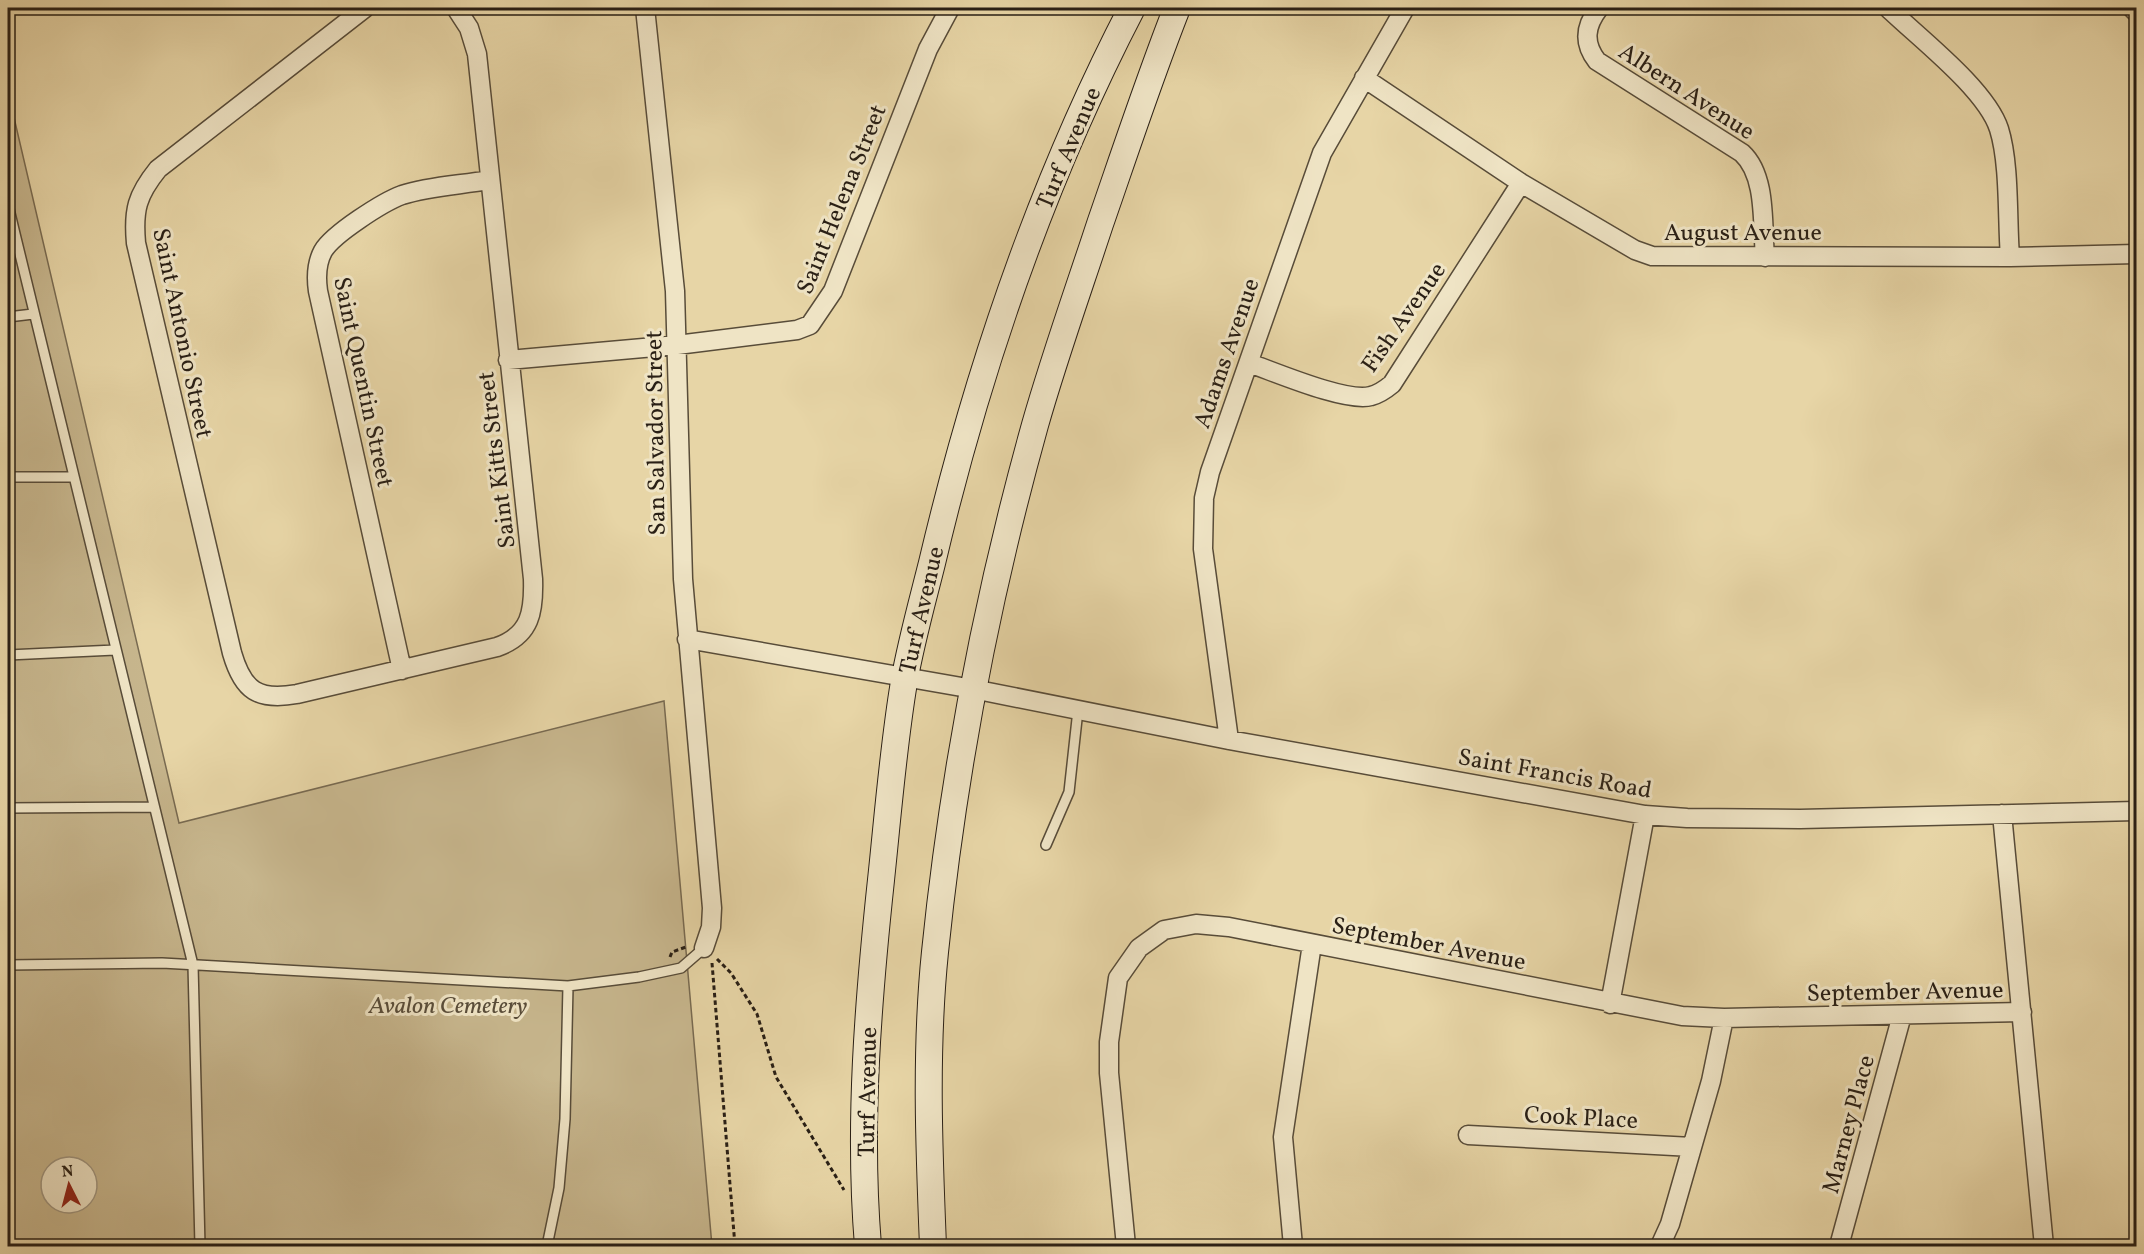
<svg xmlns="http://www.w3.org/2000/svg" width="2144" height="1254" viewBox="0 0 2144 1254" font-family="Vollkorn,serif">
<rect width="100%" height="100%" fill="#e7d5a6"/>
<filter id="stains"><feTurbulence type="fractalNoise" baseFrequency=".00333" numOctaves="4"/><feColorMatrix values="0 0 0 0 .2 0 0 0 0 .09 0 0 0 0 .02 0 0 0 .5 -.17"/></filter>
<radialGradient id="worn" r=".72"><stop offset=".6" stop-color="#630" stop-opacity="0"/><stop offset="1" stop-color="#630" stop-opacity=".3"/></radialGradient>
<!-- green -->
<path fill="#c7b68d" stroke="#786a51" stroke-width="1.5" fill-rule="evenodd" d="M8,92L179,823L664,701L712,1246H8ZM51,1167H87V1203H51Z"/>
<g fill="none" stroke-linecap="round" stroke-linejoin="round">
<defs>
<path id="lane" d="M8,205L193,965L200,1246
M8,317L33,314
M8,477H72
M8,655L115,650
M8,808L154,807
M1046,845L1069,792L1078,710
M8,965L162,963L568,986L639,977L681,968L704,948
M547,1246L559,1188L565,1119L568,986"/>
<path id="street" d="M365,8L158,169C137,195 133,210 136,243L232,653C243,691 258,701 297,694L497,647C531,635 534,611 533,579L477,54L469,28L456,8
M645,8L675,291L683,579L712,908L711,927L704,948
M1599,8C1585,26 1583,43 1597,61L1742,153C1767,176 1762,225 1765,257
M1888,8C1919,38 1986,89 1999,129C2010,164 2007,220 2010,257
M2132,8L2136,12
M1364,78L1521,183L1635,250L1652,256L2010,257L2136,254
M508,360L677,345L797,330L810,325L833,291L928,49L950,8
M1249,363C1275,372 1347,403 1371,396C1379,394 1386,389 1392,384L1521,183
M687,639L973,689L1229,740L1645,815L1687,818L1800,819L2136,811
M402,670L318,291C316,277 316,264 323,251C333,234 383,202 402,195C429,186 461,185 489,180
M1229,740L1203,549L1204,498L1210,472L1322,153L1405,8
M2002,814L2044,1246
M1610,1004L1645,815
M1468,1135L1692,1147
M1126,1246L1109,1073V1042L1118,978L1139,948L1164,930L1196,924L1229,927L1682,1016L1724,1018L2022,1012
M1293,1246L1283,1137L1312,944
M1660,1246L1670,1224L1711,1081L1724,1018
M1839,1246L1902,1015"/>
<path id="secondary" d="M868,1246C858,1125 868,1002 881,880C888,814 893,748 904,682C911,642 922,603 932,563C977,372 1041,183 1132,8
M933,1246C929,1149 925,1050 935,952C953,775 987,597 1035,425C1054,358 1078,291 1100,224C1125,152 1149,79 1177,8"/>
</defs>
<!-- lane casing -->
<use href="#lane" stroke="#584c39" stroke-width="12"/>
<!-- street casing -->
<use href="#street" stroke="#584c39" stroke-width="21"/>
<!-- secondary casing -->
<use href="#secondary" stroke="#291f15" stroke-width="28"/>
<!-- path -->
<path stroke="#291f15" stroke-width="3" stroke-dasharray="4.5 3" stroke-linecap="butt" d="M670,957L672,952L686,947
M717,959L731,973L757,1014L776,1077L844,1190
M712,963L735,1246"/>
<!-- lane -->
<use href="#lane" stroke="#efe4c5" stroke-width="9"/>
<!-- street -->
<use href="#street" stroke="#efe4c5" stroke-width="18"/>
<!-- secondary -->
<use href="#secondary" stroke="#efe4c5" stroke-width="26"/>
</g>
<g text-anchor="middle" stroke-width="6" stroke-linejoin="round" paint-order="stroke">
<!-- street labels -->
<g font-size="24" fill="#291f15" stroke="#efe4c5">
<text transform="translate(1687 91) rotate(33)" y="8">Albern Avenue</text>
<text transform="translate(1068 148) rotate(-67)" y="8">Turf Avenue</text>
<text transform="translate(841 199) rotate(-68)" y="8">Saint Helena Street</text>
<text x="1743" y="240">August Avenue</text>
<text transform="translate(1403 317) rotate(-55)" y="8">Fish Avenue</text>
<text transform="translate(183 333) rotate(78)" y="8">Saint Antonio Street</text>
<text transform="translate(1226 353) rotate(-71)" y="8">Adams Avenue</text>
<text transform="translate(364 382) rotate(78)" y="8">Saint Quentin Street</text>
<text transform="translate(655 433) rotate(-91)" y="8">San Salvador Street</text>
<text transform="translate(496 460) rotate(-97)" y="8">Saint Kitts Street</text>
<text transform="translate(921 610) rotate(-77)" y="8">Turf Avenue</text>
<text transform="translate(1555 773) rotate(10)" y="8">Saint Francis Road</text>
<text transform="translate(1429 943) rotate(11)" y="8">September Avenue</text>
<text transform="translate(1905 991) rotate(-1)" y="8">September Avenue</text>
<text transform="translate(867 1092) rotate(-89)" y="8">Turf Avenue</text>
<text transform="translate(1581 1117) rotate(3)" y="8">Cook Place</text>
<text transform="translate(1848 1124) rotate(-75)" y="8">Marney Place</text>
</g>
<!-- park labels -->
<g font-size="24" font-style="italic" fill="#584c39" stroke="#efe4c5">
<text x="448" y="1013">Avalon Cemetery</text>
</g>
</g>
<!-- margin -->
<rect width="2144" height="1254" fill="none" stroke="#e7d5a6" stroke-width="30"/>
<rect x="9" y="9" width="2126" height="1236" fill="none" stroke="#291f15" stroke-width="3"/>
<rect x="15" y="15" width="2114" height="1224" fill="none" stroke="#291f15" stroke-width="1.5"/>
<!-- north arrow -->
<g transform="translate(69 1185) rotate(354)"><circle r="28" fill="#efe4c5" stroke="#a0957f" stroke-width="1.5"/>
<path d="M0-4.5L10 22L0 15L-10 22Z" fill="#8f2418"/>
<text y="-9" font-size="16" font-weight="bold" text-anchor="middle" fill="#291f15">N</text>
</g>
<rect width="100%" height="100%" filter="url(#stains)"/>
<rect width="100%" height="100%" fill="url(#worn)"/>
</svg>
